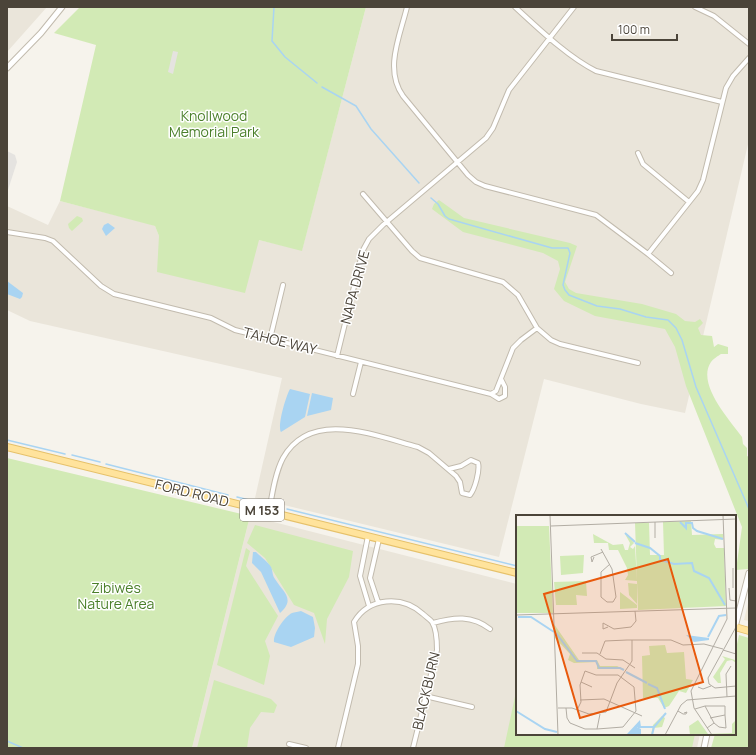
<svg xmlns="http://www.w3.org/2000/svg" width="756" height="755" viewBox="0 0 756 755" font-family="Manrope,sans-serif">
<rect width="100%" height="100%" fill="#f6f3ec"/>
<!-- residential -->
<path fill="#eae5da" d="M7,7H47L7,52Z
M366,7H749V140L685,413L641,404L544,379L499,557L255,498L282,378L30,321L7,310V206L48,225L60,201L150,224L155,226L159,236V250L259,240L302,250Z
M250,516L517,584V734H700L697,748H192Z"/>
<!-- education -->
<path fill="#efe8d6" d="M749,599V621L744,620Z"/>
<!-- green -->
<path fill="#d2eab5" d="M80,7H366L302,251L259,240L245,293L157,272L159,236L155,226L60,201L96,45L54,33Z
M439,200L464,218L570,243L577,246L565,282L569,289L576,293L642,304L676,314L685,321L695,322L700,319L703,323L698,328L701,335L712,336L714,347L718,344L728,347V354H721C718,356 713,359 711,362C696,384 730,420 742,437L743,444L747,448V456L749,457L748,569L736,570L742,527L686,386L675,347L665,329L595,316L564,301L554,289L560,269L558,261L543,253L463,232L432,209L434,204Z
M77,216L82,218L83,221L72,231L69,228L68,224Z
M7,458L250,516L192,748H7Z
M255,525L353,551L349,577L327,619L325,644L314,613L294,605L265,558L247,543Z
M246,548L250,551L246,566L278,616L265,641L270,656L264,685L217,665Z
M739,635L749,638V748H711L715,734H735V653Z
M214,680L271,699L277,705L274,713L261,712L250,728L247,748H197Z
M517,687V734H695L692,748H504Z"/>
<!-- parking -->
<path fill="#e5e3e0" d="M173,51L178,52L173,74L168,72Z
M7,151L15,155L17,162L7,193Z"/>
<!-- water -->
<path fill="#a9d4f2" d="M108,223L115,228L106,236L102,229L104,225Z
M7,281L23,293L22,297L20,299L7,294Z
M290,389L310,394L305,417L281,432C277,426 286,396 290,389Z
M312,393L333,398L331,410L307,416Z
M253,552H256C260,556 269,563 271,567C273,571 272,575 275,579C283,592 296,599 280,613L261,572L252,563Z
M301,611L313,617L315,628L314,637L291,647L274,642C273,634 284,617 292,613C294,612 299,612 301,611Z"/>
<g fill="none" stroke-linecap="round" stroke-linejoin="round">
<!-- stream -->
<path stroke="#a9d4f2" stroke-width="1.5" d="M274,7L272,41L285,57L317,83
M322,87L356,106L371,129L419,183
M431,198L438,204L445,216L449,219L552,248H568L570,253L563,285L565,290L569,295L597,306L620,309L646,317L668,320L676,328L682,340L696,387L749,509
M7,440L65,454
M72,455L100,462
M106,464L228,495
M237,497L253,501
M287,509L517,566
M7,741L23,748"/>
<defs>
<path id="minor" d="M407,7C400,36 384,69 403,96L468,175L476,182L485,186L596,215L648,254L698,191L703,180L726,88L733,76L749,58
M515,7C539,29 568,57 596,71L722,102
M695,7L714,16L749,44
M638,153L643,164L689,202
M363,194L412,251L420,258L503,282L518,295L537,328L551,340L560,344L638,363
M7,232L45,238L53,241L101,286L114,294L211,318L235,330L491,394L496,391L513,348L521,340L537,328
M648,254L671,273
M270,339L283,285
M337,356L363,250L369,239L383,225L486,138L493,128L509,90L574,7
M353,394L361,362
M491,394L499,399L505,396V387L501,379
M269,512C272,495 275,473 283,458C311,408 376,436 418,447L429,453L456,476L460,482L462,493L470,495C475,489 480,470 478,463L471,460L461,466L449,469
M368,536L360,576L369,606
M378,602L370,578L379,539
M433,623C454,617 472,615 490,629
M425,696L472,707
M289,744L306,748
M338,748L358,664V646L354,622C369,597 402,595 423,614C426,617 430,619 432,622C437,630 437,642 437,650L413,748"/>
<path id="tertiary" d="M7,68L41,33L62,7
M735,627L749,573
M704,748L707,734"/>
<path id="primary" d="M7,447L517,573
M735,627L749,631"/>
</defs>
<!-- minor casing -->
<use href="#minor" stroke="#c2bbae" stroke-width="6"/>
<!-- tertiary casing -->
<use href="#tertiary" stroke="#c2bbae" stroke-width="7"/>
<!-- primary casing -->
<use href="#primary" stroke="#e6c16a" stroke-width="8"/>
<!-- minor -->
<use href="#minor" stroke="#fff" stroke-width="4"/>
<!-- tertiary -->
<use href="#tertiary" stroke="#fff" stroke-width="5"/>
<!-- primary -->
<use href="#primary" stroke="#ffe39c" stroke-width="6"/>
</g>
<g text-anchor="middle" stroke-width="3" stroke-linejoin="round" paint-order="stroke">
<!-- shield labels -->
<rect fill="#fff" stroke="#817c74" stroke-width="1" x="240" y="499" width="44" height="22" rx="3"/>
<g font-size="13" font-weight="bold" fill="#4b4439">
<text x="262" y="515">M 153</text>
</g>
<!-- park labels -->
<g font-size="14" fill="#4a7f2a" stroke="#fff">
<text x="214" y="121">Knollwood<tspan x="214" dy="16">Memorial Park</tspan></text>
<text x="116" y="593">Zibiwés<tspan x="116" dy="16">Nature Area</tspan></text>
</g>
<!-- street labels -->
<g font-size="14" fill="#4b4439" stroke="#fff">
<text transform="translate(355 287) rotate(-75)" y="5">NAPA DRIVE</text>
<text transform="translate(280 341) rotate(14)" y="5">TAHOE WAY</text>
<text transform="translate(192 493) rotate(14)" y="5">FORD ROAD</text>
<text transform="translate(426 691) rotate(-77)" y="5">BLACKBURN</text>
</g>
</g>
<!-- overview -->
<g transform="translate(516 515)">
<rect width="220" height="220" fill="#f6f3ec"/>
<path d="M175,6L176,20L207,19V25L199,24L198,29L200,33H208L210,91L122,95L119,8H133L134,40H148L147,7ZM0,11H33L37,98H0ZM77,19L97,30L107,29L109,35H112L114,28L109,19L114,23L118,28L114,32L117,34L119,31L121,66L109,65L112,60L111,53L102,35H93L92,28H78ZM68,40L67,58L45,60L44,41ZM70,66L71,81L60,80L61,90H40L38,67ZM112,68L121,69V89L113,80ZM104,77L121,90V93L104,94ZM38,109L63,145H81L84,151H101L107,154H81V147L58,148L52,145L54,139L39,123ZM149,130L151,138L168,137L170,164L177,165L170,178L163,176L153,191L148,193L142,183H127L126,141L134,140L133,131ZM206,141L219,145L220,148L216,145L211,146L204,158L205,168H202L197,162L209,144ZM146,201L149,203L146,212L138,213L135,220L137,210ZM182,205L192,219L216,218V209L220,205V220H174L173,211Z" fill="#d2eab5"/>
<path d="M170,120L193,123V125L178,127ZM124,205L125,212H121L125,214V219H111Z" fill="#a9d4f2"/>
<path fill="none" stroke="#a9d4f2" stroke-width="2" d="M164,7L170,13V8H176L177,13L181,16L207,24M109,18L119,27M119,28L134,33L144,41V45M145,45L158,49L176,48L178,56L193,63L209,90M2,102H15L38,117M40,118L61,146H80L83,153H104L108,155M192,122L203,101L210,100M110,157L131,168M132,169L141,173L149,194M0,196L29,214L41,217M122,212H138M136,220L138,212L150,198"/>
<path fill="none" stroke="#b2ada4" stroke-width="1" d="M34,0L42,220M139,7V23M35,11L220,4M85,34L96,54L100,82L97,87M78,42L76,47L75,42L87,37M94,49L85,57V82L91,87H97M217,53V73M213,73L214,85L220,86M0,100L220,93M92,112L87,114V108L98,114L115,112L120,106L119,96M220,112L192,163L193,169L199,173L220,171M207,135L220,139M66,138H81L90,144L107,145L119,153M84,139L89,126L111,125H155L167,130L188,129L207,134M65,167L76,172M182,172L187,174L195,171M211,182L210,159L215,151M64,185L88,184L126,201M189,191H209V200L194,203M42,193H56L73,199L90,197L101,168L116,146V125M50,193L51,203L54,208L69,214H81M179,194L189,191L198,208L191,213M61,195L65,187L64,170L69,156L80,160H102L118,172L120,196L107,212L81,214L84,199M162,196L167,199H170L171,197L168,198M198,208L203,212L210,213L209,200M149,220L165,190L171,185L220,181M196,220L178,193L175,176L211,104L207,0"/>
<path fill="#e8590c" fill-opacity="0.15" stroke="#e8590c" stroke-width="2" d="M152,44L187,167L64,203L28,79Z"/>
<rect width="220" height="220" fill="none" stroke="#4b4439" stroke-width="2"/>
</g>
<!-- border -->
<rect width="756" height="755" fill="none" stroke="#4b4439" stroke-width="16"/>
<!-- scale -->
<path d="M612 34v6h65v-6" fill="none" stroke="#4b4439" stroke-width="2"/>
<text x="618" y="34" font-size="12" fill="#4b4439" stroke="#ffffff" stroke-width="3" paint-order="stroke">100 m</text>
</svg>
